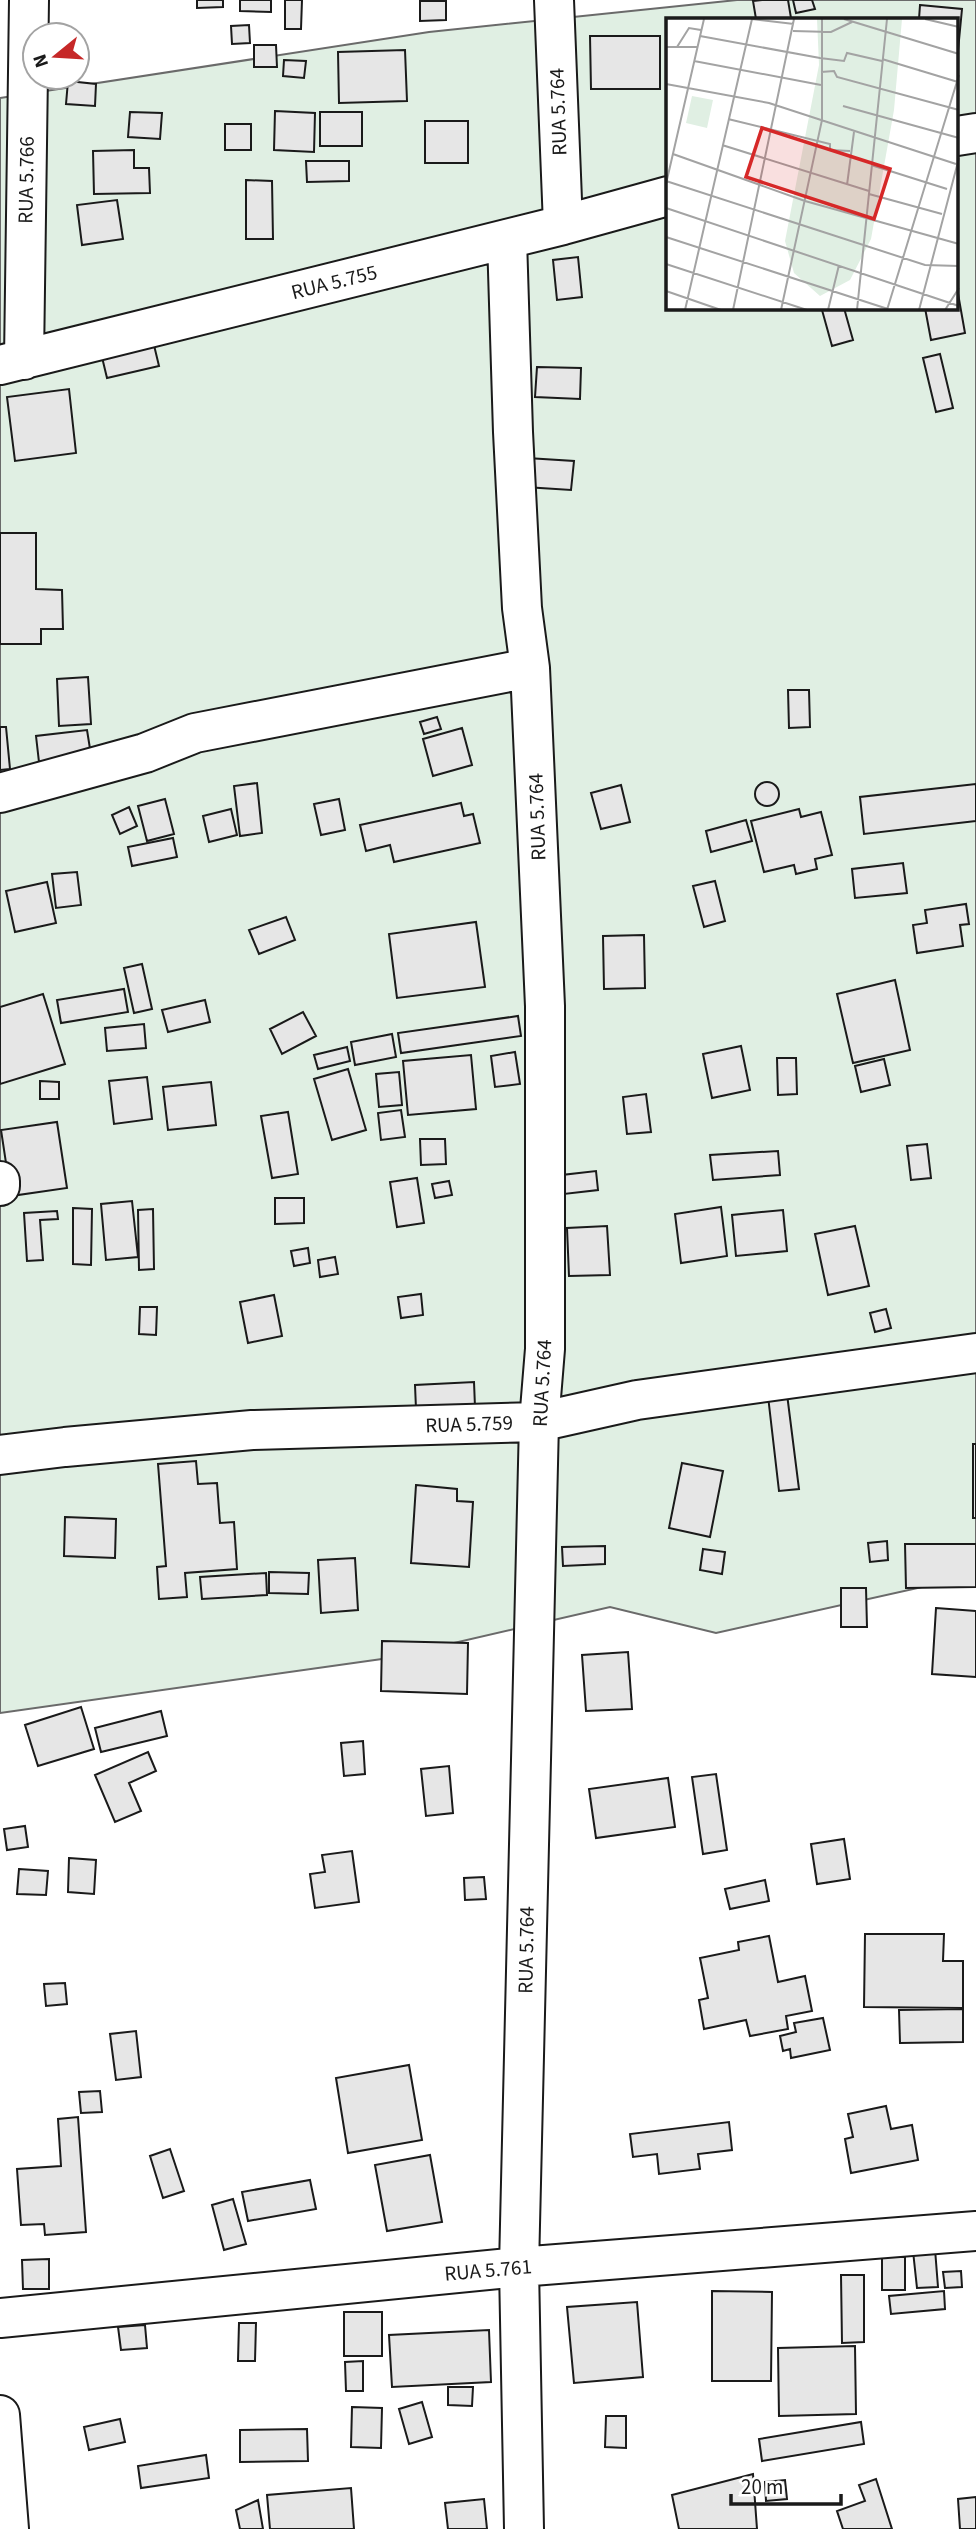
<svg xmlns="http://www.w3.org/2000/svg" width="976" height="2529" viewBox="0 0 976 2529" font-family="'Source Sans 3',sans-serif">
<rect width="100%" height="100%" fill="#fff"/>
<!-- green -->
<path fill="#e0efe3" stroke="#6a6a6a" stroke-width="2" fill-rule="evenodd" d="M737,0H976V1575L716,1633L610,1607L389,1658L0,1713V98L429,32ZM668,19H957V308H668Z"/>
<!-- building -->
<path fill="#e6e6e6" stroke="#1a1a1a" stroke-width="2" d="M197,0H223V7L197,8Z
M240,0H271V12L240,11Z
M285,0H302L301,29H285Z
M762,0H788L791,18L756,19L753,1Z
M793,0H812L815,9L796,13Z
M420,1H446V20L420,21Z
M920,5L962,9L957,61V19H919Z
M249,25L250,43L232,44L231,26Z
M590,36H660V89H591Z
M254,45H276L277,67H254Z
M405,50L407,101L339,103L338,52Z
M284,60L306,61L304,78L283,76Z
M68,81L96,84L95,106L66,104Z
M275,111L315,113L314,152L274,150Z
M130,112L162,113L160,139L128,137Z
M320,112H362V146H320Z
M425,121H468V163H425Z
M225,124H251V150H225Z
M134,150V168H149L150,193L94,194L93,151Z
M306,161H349V181L307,182Z
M246,180L272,181L273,239H246Z
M117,200L123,239L82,245L77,205Z
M578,257L582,297L557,300L553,260Z
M957,288L965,333L931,340L925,308H957Z
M829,308H844L853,340L832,346L822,310Z
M153,341L159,366L107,378L101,353Z
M940,354L953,408L936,412L923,358Z
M537,367L581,368L580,399L535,397Z
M69,389L76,453L15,461L7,397Z
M527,458L574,461L571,490L525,487Z
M0,533H36V589L62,590L63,629H41V644H0Z
M88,677L91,724L59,726L57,679Z
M788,690H809L810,727L789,728Z
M437,717L441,729L424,734L420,722Z
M0,727H6L10,769L0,770Z
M462,728L472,765L433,776L423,739Z
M87,730L91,755L39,762L36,736Z
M755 794a12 12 0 1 1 24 0a12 12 0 1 1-24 0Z
M257,783L262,833L240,836L234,786Z
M976,784V821L864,834L860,797Z
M621,785L630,822L601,829L591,793Z
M165,799L174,834L147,841L138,806Z
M339,799L345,830L321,835L314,804Z
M461,803L464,816L473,814L480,843L394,862L390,845L366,851L360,825Z
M129,807L137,826L120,834L112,815Z
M231,809L237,835L209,842L203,816Z
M799,809L801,817L821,812L832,855L815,859L817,869L796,874L794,865L764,872L751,821Z
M746,820L752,841L711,852L706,831Z
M173,838L177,857L132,866L128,847Z
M903,863L907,893L855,898L852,869Z
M77,872L81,905L56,908L52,874Z
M715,881L725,921L704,927L693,886Z
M47,882L56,923L15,932L6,891Z
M966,904L969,924L960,925L963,946L917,953L913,925L927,923L925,910Z
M286,917L295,940L259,954L249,930Z
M476,922L485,987L397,998L389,934Z
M644,935L645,988L604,989L603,936Z
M142,964L152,1009L134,1013L124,968Z
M895,980L910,1050L853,1063L837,994Z
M124,989L128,1012L61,1023L57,1000Z
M43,994L65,1064L0,1084V1007Z
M205,1000L210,1022L168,1032L162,1010Z
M303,1012L316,1036L282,1054L270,1029Z
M518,1016L521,1036L401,1053L398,1033Z
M144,1024L146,1048L107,1051L105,1028Z
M392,1034L396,1057L355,1065L351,1042Z
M741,1046L750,1090L712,1098L703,1054Z
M347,1047L350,1061L318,1069L314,1055Z
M515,1052L520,1084L495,1087L491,1056Z
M471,1055L476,1109L408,1115L403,1061Z
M777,1058H796L797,1094L778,1095Z
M884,1059L890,1085L861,1092L855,1066Z
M348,1069L366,1130L332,1140L314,1079Z
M399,1072L402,1105L379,1107L376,1074Z
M147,1077L152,1119L114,1124L109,1081Z
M40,1081L59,1082V1099H40Z
M211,1082L216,1125L168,1130L163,1087Z
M646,1094L651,1132L627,1134L623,1097Z
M401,1110L405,1137L381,1140L378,1113Z
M288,1112L298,1174L272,1178L261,1116Z
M57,1122L67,1188L11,1196L1,1130Z
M420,1139H445L446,1164L421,1165Z
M927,1144L931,1178L911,1180L907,1146Z
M778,1151L780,1175L713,1180L710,1155Z
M596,1171L598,1190L564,1194L562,1175Z
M417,1178L424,1223L397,1227L390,1182Z
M449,1181L452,1195L435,1198L432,1184Z
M275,1198H304V1223L275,1224Z
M132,1201L138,1257L106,1260L101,1204Z
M721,1207L727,1256L681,1263L675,1214Z
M73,1208L92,1209L91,1265L73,1264Z
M153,1209L154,1269L139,1270L138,1210Z
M783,1210L787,1251L736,1256L732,1215Z
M57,1211L58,1219L40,1220L43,1260L27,1261L24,1213Z
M607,1226L610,1275L569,1276L567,1228Z
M855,1226L869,1286L828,1295L815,1234Z
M308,1248L310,1263L294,1266L291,1251Z
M335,1257L338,1274L320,1277L318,1260Z
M421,1294L423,1315L401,1318L398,1297Z
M274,1295L282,1336L248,1343L240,1302Z
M140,1307H157L156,1335L139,1334Z
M886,1309L891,1328L875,1332L870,1313Z
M474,1382L475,1407L416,1409L415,1385Z
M787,1394L799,1489L779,1491L768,1396Z
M973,1444H976V1518H973Z
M196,1461L198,1484L217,1483L220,1523L234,1522L237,1569L185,1573L187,1597L159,1599L157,1567L166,1566L158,1464Z
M682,1463L723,1471L710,1537L669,1528Z
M416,1485L457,1489V1501L473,1502L469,1567L411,1563Z
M65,1517L116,1519L115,1558L64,1556Z
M887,1541L888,1560L870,1562L868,1543Z
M905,1544H976V1587L906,1588Z
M605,1546V1564L563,1566L562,1547Z
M703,1549L725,1552L722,1574L700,1570Z
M355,1558L358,1610L321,1613L318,1560Z
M269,1572L309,1573L308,1594L269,1593Z
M266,1573L267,1595L202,1599L200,1577Z
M841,1588H866L867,1627H841Z
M936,1608L976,1611V1677L932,1674Z
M382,1641L468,1643L467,1694L381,1691Z
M628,1652L632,1709L586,1711L582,1655Z
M81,1707L94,1749L38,1766L25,1725Z
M161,1711L167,1736L101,1752L95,1728Z
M363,1741L365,1774L344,1776L341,1743Z
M148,1752L156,1771L129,1783L141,1811L115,1822L95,1775Z
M449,1766L453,1813L426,1816L421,1769Z
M716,1774L727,1850L703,1854L692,1777Z
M668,1778L675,1827L596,1838L589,1789Z
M25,1826L28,1847L7,1850L4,1829Z
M844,1839L850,1879L817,1884L811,1844Z
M352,1851L359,1902L315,1908L310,1874L325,1872L322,1855Z
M69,1858L96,1860L94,1894L68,1892Z
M19,1869L48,1871L46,1895L17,1894Z
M484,1877L486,1899L465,1900L464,1878Z
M765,1880L769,1901L730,1909L725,1889Z
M865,1934H944L943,1961H963V2008L864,2007Z
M769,1936L778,1982L805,1976L812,2011L786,2016L788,2029L750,2036L746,2020L704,2029L699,2000L708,1998L700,1958L739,1950L738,1942Z
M65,1983L67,2004L46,2006L44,1984Z
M963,2009V2042L900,2043L899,2010Z
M823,2018L830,2050L791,2058L790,2049L783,2051L780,2036L796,2032L794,2023Z
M136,2031L141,2077L116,2080L110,2034Z
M409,2065L422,2140L348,2153L336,2078Z
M100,2091L102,2112L81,2113L79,2092Z
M886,2106L891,2129L912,2125L918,2160L851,2173L845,2139L853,2137L848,2114Z
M78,2117L86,2232L45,2235L44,2224L21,2225L17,2169L61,2166L58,2119Z
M729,2122L732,2150L698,2154L700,2169L659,2174L657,2154L633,2157L630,2134Z
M170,2149L184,2191L163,2198L150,2156Z
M430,2155L442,2222L387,2231L375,2165Z
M310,2180L316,2209L248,2221L242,2192Z
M233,2199L246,2244L224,2250L212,2205Z
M935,2249L938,2287L917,2288L913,2251Z
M882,2257H905V2290H882Z
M49,2259V2289H23L22,2260Z
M961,2271L962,2287L945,2288L943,2272Z
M841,2275H864V2342L842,2343Z
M712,2291L772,2292L771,2381H712Z
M944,2291L945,2309L891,2314L889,2296Z
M637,2302L643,2377L574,2383L567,2307Z
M344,2312H382V2356H344Z
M239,2323H256L255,2361H238Z
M145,2325L147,2348L121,2350L118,2327Z
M489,2330L491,2382L392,2387L389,2335Z
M855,2346L856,2414L779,2416L778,2348Z
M363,2361V2391H346L345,2362Z
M448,2387H473L472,2406L448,2405Z
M422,2402L432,2437L409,2444L399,2409Z
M352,2407L382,2408L381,2448L351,2447Z
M606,2416H626V2448L605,2447Z
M120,2419L125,2442L89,2450L84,2427Z
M861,2422L864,2444L762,2461L759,2439Z
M307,2429L308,2461L240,2462V2430Z
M206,2455L209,2478L141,2488L138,2466Z
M753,2474L757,2529H679L672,2495Z
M876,2479L892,2529H843L837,2511L865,2501L859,2485Z
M785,2480L787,2499L766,2501L765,2482Z
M351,2488L354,2529H270L267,2495Z
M976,2497V2529H960L958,2499Z
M484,2499L487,2529H448L445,2503Z
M258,2500L263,2529H240L236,2510Z"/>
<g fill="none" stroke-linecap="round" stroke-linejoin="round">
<defs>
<path id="minor" d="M554,0L563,225
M957,136L976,133
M507,239L513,432L522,608L530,668L545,1006V1349L539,1422L519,2267L524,2529
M24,360L29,0
M0,365L563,225L668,196
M0,793L145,753L195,733L530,668
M0,1181V1186
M0,1455L65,1447L252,1430L539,1422L637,1400L976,1353
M0,2318L519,2267L976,2231
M0,2415L9,2529"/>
</defs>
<!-- minor casing -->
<use href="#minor" stroke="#1a1a1a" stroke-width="42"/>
<!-- minor -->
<use href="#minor" stroke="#fff" stroke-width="38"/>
</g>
<g text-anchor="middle" stroke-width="5" stroke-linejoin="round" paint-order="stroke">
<!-- street labels -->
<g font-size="21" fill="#1a1a1a" stroke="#fff">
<text transform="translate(558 112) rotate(-92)" y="7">RUA 5.764</text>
<text transform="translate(26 180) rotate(-89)" y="7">RUA 5.766</text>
<text transform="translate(334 282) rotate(-14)" y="7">RUA 5.755</text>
<text transform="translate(537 817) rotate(-92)" y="7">RUA 5.764</text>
<text transform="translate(542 1383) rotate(-87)" y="7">RUA 5.764</text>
<text transform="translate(469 1424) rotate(-2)" y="7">RUA 5.759</text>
<text transform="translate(526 1950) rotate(-89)" y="7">RUA 5.764</text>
<text transform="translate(488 2270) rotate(-5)" y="7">RUA 5.761</text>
</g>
</g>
<!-- overview -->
<g transform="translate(666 18)">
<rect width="292" height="292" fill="#fff"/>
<path d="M151,1H236L228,92L205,221L184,262L154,278L128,255L119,223L153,47ZM26,78L47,82L41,110L20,105Z" fill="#e0efe3"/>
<path fill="none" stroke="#a3a3a3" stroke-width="2" d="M86,1L128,6M178,1L293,36M259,1L293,9M127,13L165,14L186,4M34,18L154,40L178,43L181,35L216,43M0,29H31M11,29L23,10L35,12M216,41L292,64M28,43L155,67M155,54L168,53L171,59L293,92M0,66L103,85L290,146M177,88L293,120M62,101L164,126V132L184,133M56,127L203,173M7,136L139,183L293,226M205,147L281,171M0,163L259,247L293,248M0,166L38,1M181,167L188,114M203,176L276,196M0,190L293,288M0,219L225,292M0,246L141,292M0,273L55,292M19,292L86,1M67,292L128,1M115,292L156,102V1M162,292L173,247M191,292L221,1M221,292L293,57M253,292L293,140M279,292L293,270"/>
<path fill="#d62828" fill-opacity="0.15" stroke="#d62828" stroke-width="3.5" d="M96,110L224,151L208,201L80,159Z"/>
<rect width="292" height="292" fill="none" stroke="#1a1a1a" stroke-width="3.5"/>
</g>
<!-- north arrow -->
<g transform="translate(56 56) rotate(252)"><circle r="33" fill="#ffffff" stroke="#a3a3a3" stroke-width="2"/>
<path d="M0-5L12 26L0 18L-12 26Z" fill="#c62828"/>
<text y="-10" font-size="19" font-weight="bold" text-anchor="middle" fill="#1a1a1a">N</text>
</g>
<!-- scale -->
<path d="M731 2494v10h110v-10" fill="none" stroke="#1a1a1a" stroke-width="3.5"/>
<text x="741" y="2494" font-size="21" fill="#1a1a1a" stroke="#ffffff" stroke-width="5" paint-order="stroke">20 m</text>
</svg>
